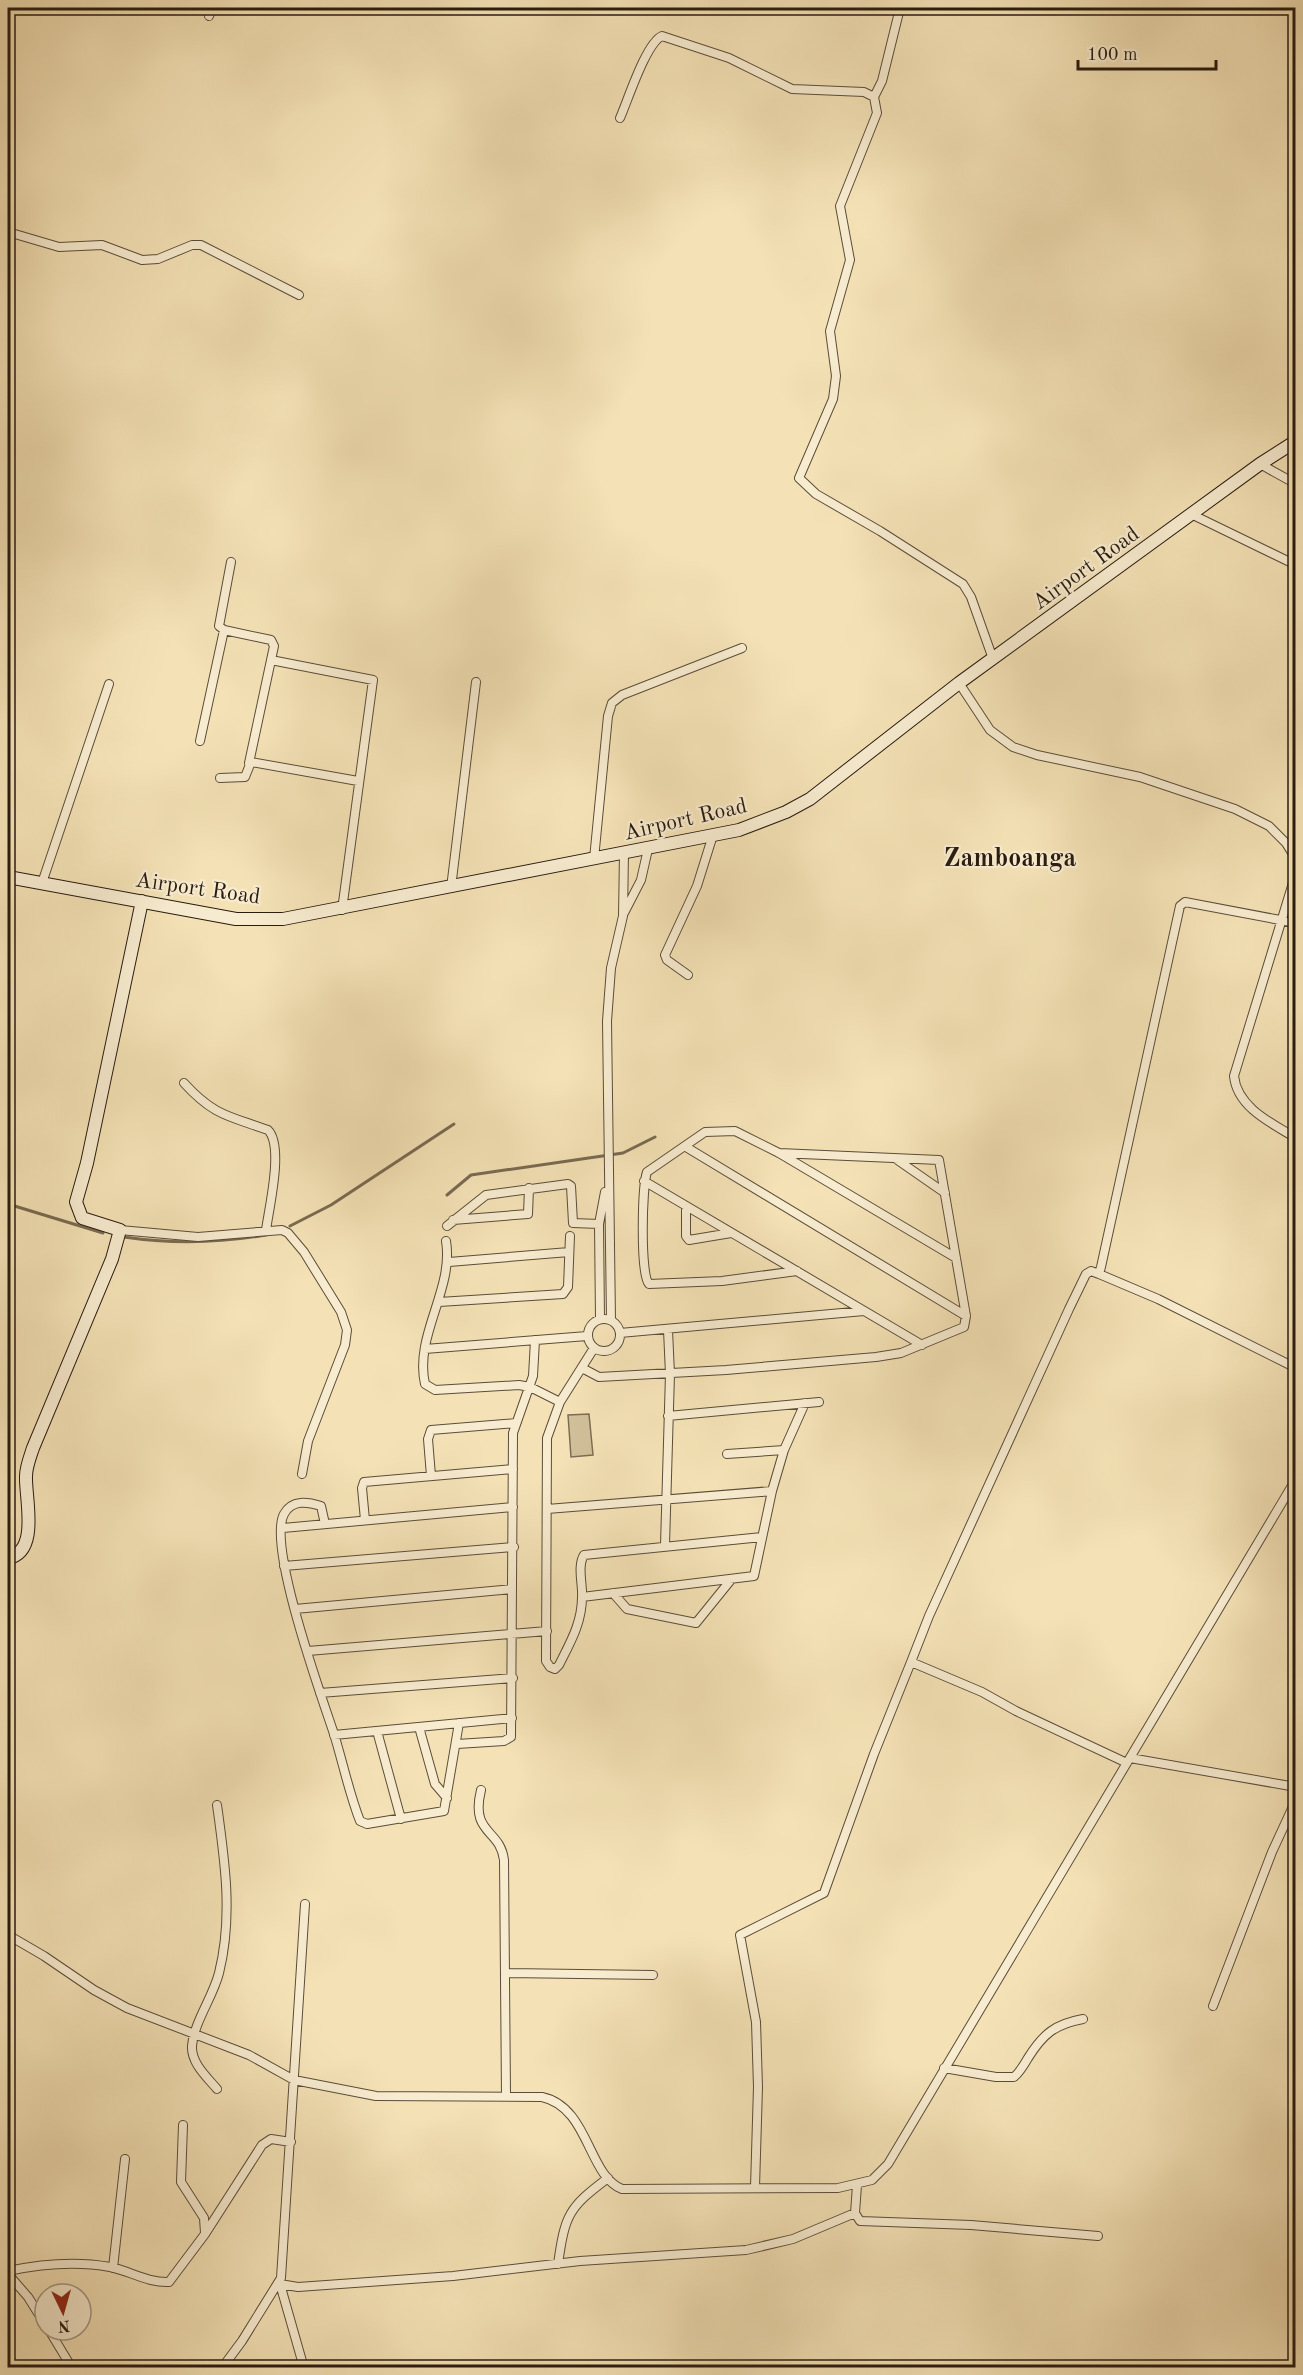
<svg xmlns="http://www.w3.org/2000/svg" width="1303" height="2375" viewBox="0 0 1303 2375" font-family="'Old Standard TT',serif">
<rect width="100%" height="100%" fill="#f4e2b6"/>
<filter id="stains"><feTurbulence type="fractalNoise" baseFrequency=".00333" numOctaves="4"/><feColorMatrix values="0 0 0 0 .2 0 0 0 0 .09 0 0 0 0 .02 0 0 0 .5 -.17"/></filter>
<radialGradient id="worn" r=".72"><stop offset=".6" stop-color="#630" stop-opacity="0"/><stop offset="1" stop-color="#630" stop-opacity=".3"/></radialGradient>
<!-- green -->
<path fill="#d1c09a" stroke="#7c6e54" stroke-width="1.5" d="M589,1414L593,1455L571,1457L568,1415Z"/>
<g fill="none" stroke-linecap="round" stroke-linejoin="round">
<!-- stream -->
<path stroke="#796a51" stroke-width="3" d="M447,1195L471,1175L623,1153L655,1137
M8,1204L103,1233
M290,1226L331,1205L454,1124
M124,1237C171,1244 219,1243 266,1235"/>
<defs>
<path id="street" d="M209,16L212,8
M874,97L882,81L900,8
M620,118C628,100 646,43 662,36L729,58L792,89L864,92L874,97L877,113L840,206L850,260L830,331L836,376L833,399L799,478L816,494L880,531L963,584L971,597L993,659
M8,232L59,247L102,245L142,260L158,259L192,245H201L299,295
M1260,464L1296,484
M1193,515L1296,565
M231,562L219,626L224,630L271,640L274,646L249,763
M271,660L373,680L342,910
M959,683L990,730L1013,747L1037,755L1140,777L1235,809L1269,826L1286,843L1296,859
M200,741L224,630
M220,778L245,777L251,762L358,781
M594,859L608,716L612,703L622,695L742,648
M1296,873L1234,1076C1237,1107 1271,1123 1296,1138
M42,883L109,684
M451,888L476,682
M624,913L641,880L648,849
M688,975L667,960L665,955L697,886L713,835
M184,1083C214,1116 229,1116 268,1130C284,1146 269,1208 266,1230
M686,1147L966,1316
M896,1159L945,1193
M644,1181L922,1345
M686,1206V1236L689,1240L731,1233
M453,1220L528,1214L529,1188
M447,1226L486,1195L568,1184L571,1186L573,1223L599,1224
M120,1230L198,1237L282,1230L288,1233L304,1252L341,1312L347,1330L345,1345L308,1441L302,1474
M446,1241C454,1290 414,1335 425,1384L435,1390L519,1385L530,1387L560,1402
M449,1262L569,1252
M797,1271L722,1281L649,1284C640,1275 642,1186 647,1172L705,1132L735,1131L779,1153L956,1258
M1099,1274L1158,1299L1296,1368
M439,1302L563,1294L568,1287L570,1236
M588 1335a16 16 0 1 1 32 0a16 16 0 1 1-32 0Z
M600,1319L599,1224L605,1192
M611,1320L607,1021L611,968L623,916L624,853
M620,1333L864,1311
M594,1348L560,1402L547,1438L546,1661L550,1667L555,1669L559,1665C570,1643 582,1623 582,1597C583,1585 577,1566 584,1555L762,1537
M425,1349L587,1336
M582,1368L599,1377L726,1370L876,1357L901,1353L964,1327L966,1316L939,1160L779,1153
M668,1416L819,1402
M727,1454L784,1450
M431,1476L428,1439L431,1430L516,1423
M547,1509L772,1491
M365,1520L362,1488L364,1482L513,1469
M325,1524L321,1506C308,1502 292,1499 284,1514C267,1545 321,1695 334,1734C343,1763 349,1793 360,1821L367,1824L444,1811L459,1723
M283,1528L513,1507
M665,1545L670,1374L668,1330
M284,1566L514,1547
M613,1593L627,1609L696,1623L730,1581
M582,1597L754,1576L772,1491L784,1450L805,1403
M295,1609L512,1589
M308,1651L547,1631
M911,1662L929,1616L1069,1309L1086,1274L1091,1271L1099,1274L1101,1267L1180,906L1185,902L1296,923
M320,1693L513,1678
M419,1727L435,1784L447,1798
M377,1731L401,1819
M334,1735L512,1718
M457,1744L504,1741L511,1737L513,1433L533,1376L535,1340
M1130,1758L1296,1787
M481,1790C470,1835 500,1828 504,1860L506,2096
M8,1935L44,1956L94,1990L127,2008L249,2055L294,2080L376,2096L542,2097C589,2107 588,2176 622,2189L838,2188L872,2180L888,2164L1296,1479
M505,1973L653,1975
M1213,2006L1272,1852L1296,1800
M944,2068L996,2077H1014C1020,2072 1024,2065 1028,2058C1043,2034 1055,2024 1083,2019
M217,2089C207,2077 191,2063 192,2046C194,2022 213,1997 219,1973C233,1917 225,1862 217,1805
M183,2125L181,2182L204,2218L205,2233
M857,2185L855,2213L860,2221L971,2225L1098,2236
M755,2187L758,2087L756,2022L740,1935L824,1893L874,1754L911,1662L982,1692L1016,1711L1127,1763
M558,2264C565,2215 568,2208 608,2178
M113,2268L125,2159
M8,2271C41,2264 77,2261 110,2267C130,2271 148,2283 169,2282L205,2234L262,2145L271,2139L291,2142
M8,2274L28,2297L45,2324
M280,2284L298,2287L453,2276L580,2261L746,2250L793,2239L855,2213
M280,2284L304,2368
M49,2330L72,2368
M222,2368L242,2341L281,2278L305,1904"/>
<path id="secondary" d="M8,877L236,919H283L739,830L786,812L810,799L959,683L1260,464L1296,441
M8,1558C40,1552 25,1498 26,1476C26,1467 30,1457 33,1448L112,1259L120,1230L82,1218L76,1202L87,1163L142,901"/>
</defs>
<!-- street casing -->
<use href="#street" stroke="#5b4d39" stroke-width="10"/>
<!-- secondary casing -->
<use href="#secondary" stroke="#281b0f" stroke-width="14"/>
<!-- street -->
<use href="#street" stroke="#f8ecd0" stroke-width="8"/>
<!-- secondary -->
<use href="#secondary" stroke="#f8ecd0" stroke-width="12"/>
</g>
<g text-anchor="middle" stroke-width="4.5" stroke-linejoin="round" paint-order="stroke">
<!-- street labels -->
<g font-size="22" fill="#281b0f" stroke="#f8ecd0">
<text transform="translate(1085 567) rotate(-36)" y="8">Airport Road</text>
<text transform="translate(685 818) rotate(-13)" y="8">Airport Road</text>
<text transform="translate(198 887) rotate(8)" y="8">Airport Road</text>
</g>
<!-- quarter labels -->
<g font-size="26" font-weight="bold" fill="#281b0f" stroke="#f8ecd0">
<text x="1010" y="866">Zamboanga</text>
</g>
</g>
<!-- margin -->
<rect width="1303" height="2375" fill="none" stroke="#f4e2b6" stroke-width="30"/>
<rect x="9" y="9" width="1285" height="2357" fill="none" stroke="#281b0f" stroke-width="3"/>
<rect x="15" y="15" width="1273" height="2345" fill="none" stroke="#281b0f" stroke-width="1.5"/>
<!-- north arrow -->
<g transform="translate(63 2312) rotate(175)"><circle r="28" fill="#f8ecd0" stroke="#a59883" stroke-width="1.5"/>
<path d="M0-4.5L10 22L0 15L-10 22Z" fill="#8f2418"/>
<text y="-9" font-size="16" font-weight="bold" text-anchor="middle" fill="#281b0f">N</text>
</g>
<!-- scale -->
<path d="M1078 60v9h138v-9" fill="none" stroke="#281b0f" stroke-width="3"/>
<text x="1087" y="60" font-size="18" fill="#281b0f" stroke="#f8ecd0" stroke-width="4.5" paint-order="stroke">100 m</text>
<rect width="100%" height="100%" filter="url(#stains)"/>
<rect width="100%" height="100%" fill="url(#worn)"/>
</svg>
